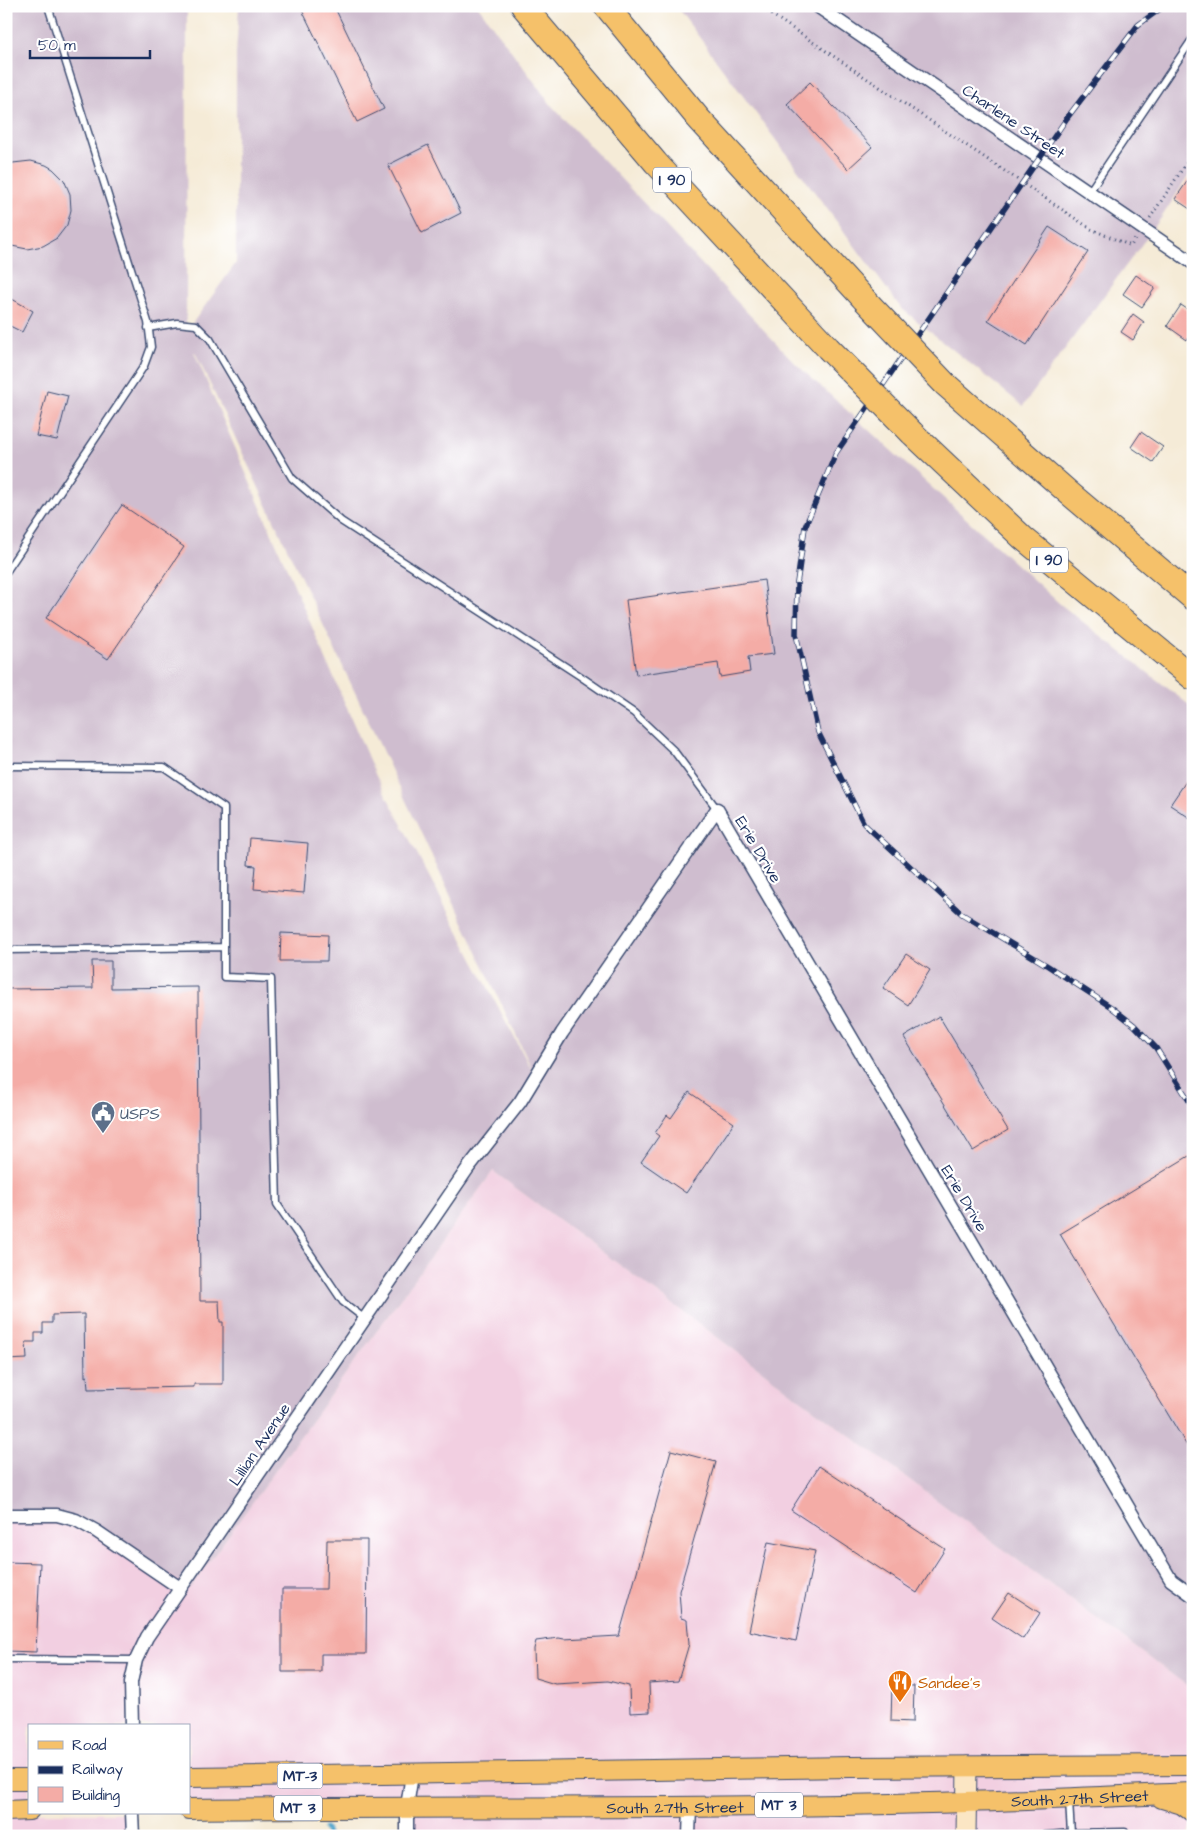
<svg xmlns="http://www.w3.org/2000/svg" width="1199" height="1842" viewBox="0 0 1199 1842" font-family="'Architects Daughter',sans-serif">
<rect width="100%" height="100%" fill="#fff"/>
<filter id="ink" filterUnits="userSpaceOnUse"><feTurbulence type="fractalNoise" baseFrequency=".02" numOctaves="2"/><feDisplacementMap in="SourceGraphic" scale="10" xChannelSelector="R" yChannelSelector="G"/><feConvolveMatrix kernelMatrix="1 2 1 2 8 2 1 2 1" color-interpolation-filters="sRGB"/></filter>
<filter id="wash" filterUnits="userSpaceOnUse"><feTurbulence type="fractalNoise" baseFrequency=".0096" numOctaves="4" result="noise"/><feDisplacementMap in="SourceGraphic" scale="20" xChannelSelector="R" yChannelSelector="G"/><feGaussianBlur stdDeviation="1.12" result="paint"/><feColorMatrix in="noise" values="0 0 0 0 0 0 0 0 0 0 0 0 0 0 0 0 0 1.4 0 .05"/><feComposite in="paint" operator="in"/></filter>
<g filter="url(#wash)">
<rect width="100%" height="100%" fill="#f5ebd7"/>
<!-- built -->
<path fill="#f2cfe1" d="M493,1171L1193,1690V1824L1188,1836H408L407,1807L189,1809V1726H29V1813H132L133,1836H6V1512L100,1528L190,1588Z"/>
<!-- industrial -->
<path fill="#cfbdcf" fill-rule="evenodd" d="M6,6H187L186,332L236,263V54L239,6H478L552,106L796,364L1060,604L1193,708V1690L493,1171L190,1588L100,1528L6,1512ZM194,352H195L539,1084L376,776Z
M676,6H1193V169L1161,218L1023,406L901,308Z"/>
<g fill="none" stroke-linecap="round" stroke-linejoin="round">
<!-- stream -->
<path stroke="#52a7ce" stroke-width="5" d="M325,1829L328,1836"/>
</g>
<g id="blocks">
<!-- building -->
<path fill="#f4aca6" d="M300,6H334L384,109L357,122Z
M810,82L872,147L848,169L787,104Z
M428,145L461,213L422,233L388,165Z
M31,161L46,165L53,169L64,180L70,194L71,210L67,225L57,238L43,246L27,249L12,246L6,242V167L13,163Z
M1193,173V211L1175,199Z
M1049,227L1088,252L1027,345L988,320Z
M1136,275L1155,288L1142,307L1123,294Z
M12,299L33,311L22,332L6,324V309Z
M1181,305L1193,313V332L1187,340L1167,326Z
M1133,314L1144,322L1133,340L1121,332Z
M47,391L68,396L57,440L36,436Z
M1141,432L1163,447L1153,462L1131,447Z
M122,505L184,547L108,659L46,618Z
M764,580L774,654L748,657L750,672L720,677L718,663L636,675L626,600Z
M1193,771V820L1170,805Z
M250,838L308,843L304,893L254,889L256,866L248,865Z
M281,933L328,935L327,961H280Z
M906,954L930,970L908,1005L883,988Z
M92,961H111V988L198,987L200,1301H219L220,1322H223V1384H194V1387L88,1389L87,1376L85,1377L84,1314L52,1315V1323H43V1333H35V1342H26L27,1359L6,1360V989L93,988Z
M939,1016L1008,1130L973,1151L904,1037Z
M689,1092L734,1123L686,1193L641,1162L659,1136L655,1133L667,1115L671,1118Z
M1189,1156L1193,1163V1456L1060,1234Z
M671,1450L716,1462L679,1591L681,1618L687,1620L689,1644L678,1681L649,1683L650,1712L630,1713L629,1686L608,1681L555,1684L535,1678L534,1649L536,1641L559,1638L564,1639L619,1636Z
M819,1466L945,1549L917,1593L791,1510Z
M327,1540H367L366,1654H321V1672H282V1589H326Z
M768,1542L815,1551L796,1641L749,1631Z
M6,1562L40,1563L36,1652L6,1651Z
M1009,1593L1040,1613L1023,1639L992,1618Z
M892,1685L914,1686L913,1722L891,1721Z"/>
</g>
</g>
<g filter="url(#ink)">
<use href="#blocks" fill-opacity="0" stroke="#3c4b70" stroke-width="1"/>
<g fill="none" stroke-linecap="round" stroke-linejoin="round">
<defs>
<path id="service" d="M1089,192L1193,38
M148,328L177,323L196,325L210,339L292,478L341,521L580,676L634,713L674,751L717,809
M6,572L144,366L151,347L148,322L48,6
M6,766L164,767L224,808V977L271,979L277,1204L343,1302L365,1319
M6,950L224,947
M6,1659L136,1660
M1037,1836L1071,1833L1069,1802
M1071,1836V1833L1125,1832L1127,1836"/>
<path id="minor" d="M817,6L1193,263
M6,1515H57L76,1520L96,1531L180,1588
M132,1726L131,1682L136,1660L147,1637L468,1168L520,1102L562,1033L717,809L1171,1580L1193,1596
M132,1813L133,1836
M407,1836V1806L412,1775
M689,1836L690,1807"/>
<path id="secondary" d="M966,1836L967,1766"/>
<g id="primary">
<path d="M189,1777L851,1767L1193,1765"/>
<path d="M6,1780H29"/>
<path d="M1162,1798L1182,1804L1193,1812"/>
<path id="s1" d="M189,1809C448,1806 707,1810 966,1802C1041,1800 1117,1796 1193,1793"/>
<path d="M6,1811L29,1810"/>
</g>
<path id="motorway" d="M523,6L656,163L828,348
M606,6L698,118L864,299
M945,384L1069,493L1193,598
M912,433L1023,538L1193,678"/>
</defs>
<!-- service casing -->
<use href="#service" stroke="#3c4b70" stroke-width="9"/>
<!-- minor casing -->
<use href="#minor" stroke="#3c4b70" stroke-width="15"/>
<!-- secondary casing -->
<use href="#secondary" stroke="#3c4b70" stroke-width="21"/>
<!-- primary casing -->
<use href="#primary" stroke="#3c4b70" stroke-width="22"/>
<!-- motorway casing -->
<use href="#motorway" stroke="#3c4b70" stroke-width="26"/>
<!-- path -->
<path stroke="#3c4b70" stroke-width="3" stroke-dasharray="1 4" stroke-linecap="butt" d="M759,6L1091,229L1131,246L1135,239
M1150,218L1193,153"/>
<!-- service -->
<use href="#service" stroke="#fff" stroke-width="6"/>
<!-- minor -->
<use href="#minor" stroke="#fff" stroke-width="12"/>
<!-- secondary -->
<use href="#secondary" stroke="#fbe6c4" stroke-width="19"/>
<!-- primary -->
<use href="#primary" stroke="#f5c16b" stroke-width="20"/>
<!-- motorway -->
<use href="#motorway" stroke="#f5c16b" stroke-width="24"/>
<defs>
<path id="rail" d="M1164,6L1138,25L1067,118L836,453L805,527L797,583L796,634L818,732L864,824L962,914L1048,966L1111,1007L1134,1025L1156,1048L1193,1107"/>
</defs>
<!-- rail casing -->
<use href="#rail" stroke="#1b2f5e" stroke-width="5.5"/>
<!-- rail -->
<use href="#rail" stroke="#fff" stroke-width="4" stroke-dasharray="11" stroke-linecap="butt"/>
<defs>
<path id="motorway-bridge" d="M864,299L945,384
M828,348L912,433"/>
</defs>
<!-- motorway-bridge casing -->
<use href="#motorway-bridge" stroke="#3c4b70" stroke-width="26" stroke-linecap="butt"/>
<!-- motorway-bridge -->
<use href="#motorway-bridge" stroke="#f5c16b" stroke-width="24"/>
</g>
</g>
<!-- icons -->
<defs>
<symbol id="civic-pin" viewBox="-11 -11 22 30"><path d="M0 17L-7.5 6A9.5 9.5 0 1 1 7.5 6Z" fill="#5c6f8a" stroke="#fff"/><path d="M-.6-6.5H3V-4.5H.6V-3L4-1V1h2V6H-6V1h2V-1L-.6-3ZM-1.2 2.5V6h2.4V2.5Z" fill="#fff"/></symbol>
<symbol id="restaurant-pin" viewBox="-11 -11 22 30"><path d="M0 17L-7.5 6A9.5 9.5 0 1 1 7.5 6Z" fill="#e8710a" stroke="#fff"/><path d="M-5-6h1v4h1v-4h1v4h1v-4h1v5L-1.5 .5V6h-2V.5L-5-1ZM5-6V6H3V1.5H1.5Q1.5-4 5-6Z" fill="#fff"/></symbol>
</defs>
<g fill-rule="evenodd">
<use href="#civic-pin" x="89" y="1099" width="28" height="38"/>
<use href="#restaurant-pin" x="886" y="1668" width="28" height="38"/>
</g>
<g text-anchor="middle" stroke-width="4.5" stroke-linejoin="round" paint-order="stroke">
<!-- shield labels -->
<g fill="#fff" stroke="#5f6d8e" stroke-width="1">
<rect x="653" y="167.5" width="38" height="25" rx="4"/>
<rect x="1030" y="547.5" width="38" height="25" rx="4"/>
<rect x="277.5" y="1763.5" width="45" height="25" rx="4"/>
<rect x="755" y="1792.5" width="48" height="25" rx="4"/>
<rect x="274" y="1795.5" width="48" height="25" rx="4"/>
</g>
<g font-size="15" font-weight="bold" fill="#1b2f5e">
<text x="672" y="185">I 90</text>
<text x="1049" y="565">I 90</text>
<text x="300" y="1781">MT-3</text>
<text x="779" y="1810">MT 3</text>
<text x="298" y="1813">MT 3</text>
</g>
<!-- street labels -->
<g font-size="16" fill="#1b2f5e" stroke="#fff">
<text transform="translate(1014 121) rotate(34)" y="6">Charlene Street</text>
<text transform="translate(759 849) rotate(59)" y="6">Erie Drive</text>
<text transform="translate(965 1198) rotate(59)" y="6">Erie Drive</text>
<text transform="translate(259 1444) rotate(-56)" y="6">Lillian Avenue</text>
<text dy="6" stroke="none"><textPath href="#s1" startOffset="891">South 27th Street</textPath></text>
<text dy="6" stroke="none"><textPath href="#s1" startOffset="486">South 27th Street</textPath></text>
</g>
<!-- service labels -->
<g font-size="16" fill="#4e5e75" stroke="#fff" text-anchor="start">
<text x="120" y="1119">USPS</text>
</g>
<!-- food labels -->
<g font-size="16" fill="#c56008" stroke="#fff" text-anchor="start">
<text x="918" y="1688">Sandee's</text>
</g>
</g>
<!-- margin -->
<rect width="1199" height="1842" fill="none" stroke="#fff" stroke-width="25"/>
<!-- legend -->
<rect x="28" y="1724" width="162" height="90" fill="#ffffff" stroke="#a4acbf"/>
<rect x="38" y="1741" width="25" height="8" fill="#f5c16b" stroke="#a4acbf"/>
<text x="72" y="1750" font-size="15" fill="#1b2f5e">Road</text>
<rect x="38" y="1766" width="25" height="8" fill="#1b2f5e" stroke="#a4acbf"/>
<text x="72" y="1774" font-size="15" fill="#1b2f5e">Railway</text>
<rect x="38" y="1787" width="25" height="15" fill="#f4aca6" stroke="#a4acbf"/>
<text x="72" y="1800" font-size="15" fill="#1b2f5e">Building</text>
<!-- scale -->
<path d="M30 50v8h120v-8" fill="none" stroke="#1b2f5e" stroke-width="2.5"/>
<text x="38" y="50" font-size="15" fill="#1b2f5e" stroke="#ffffff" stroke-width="4" paint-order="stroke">50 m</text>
</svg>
